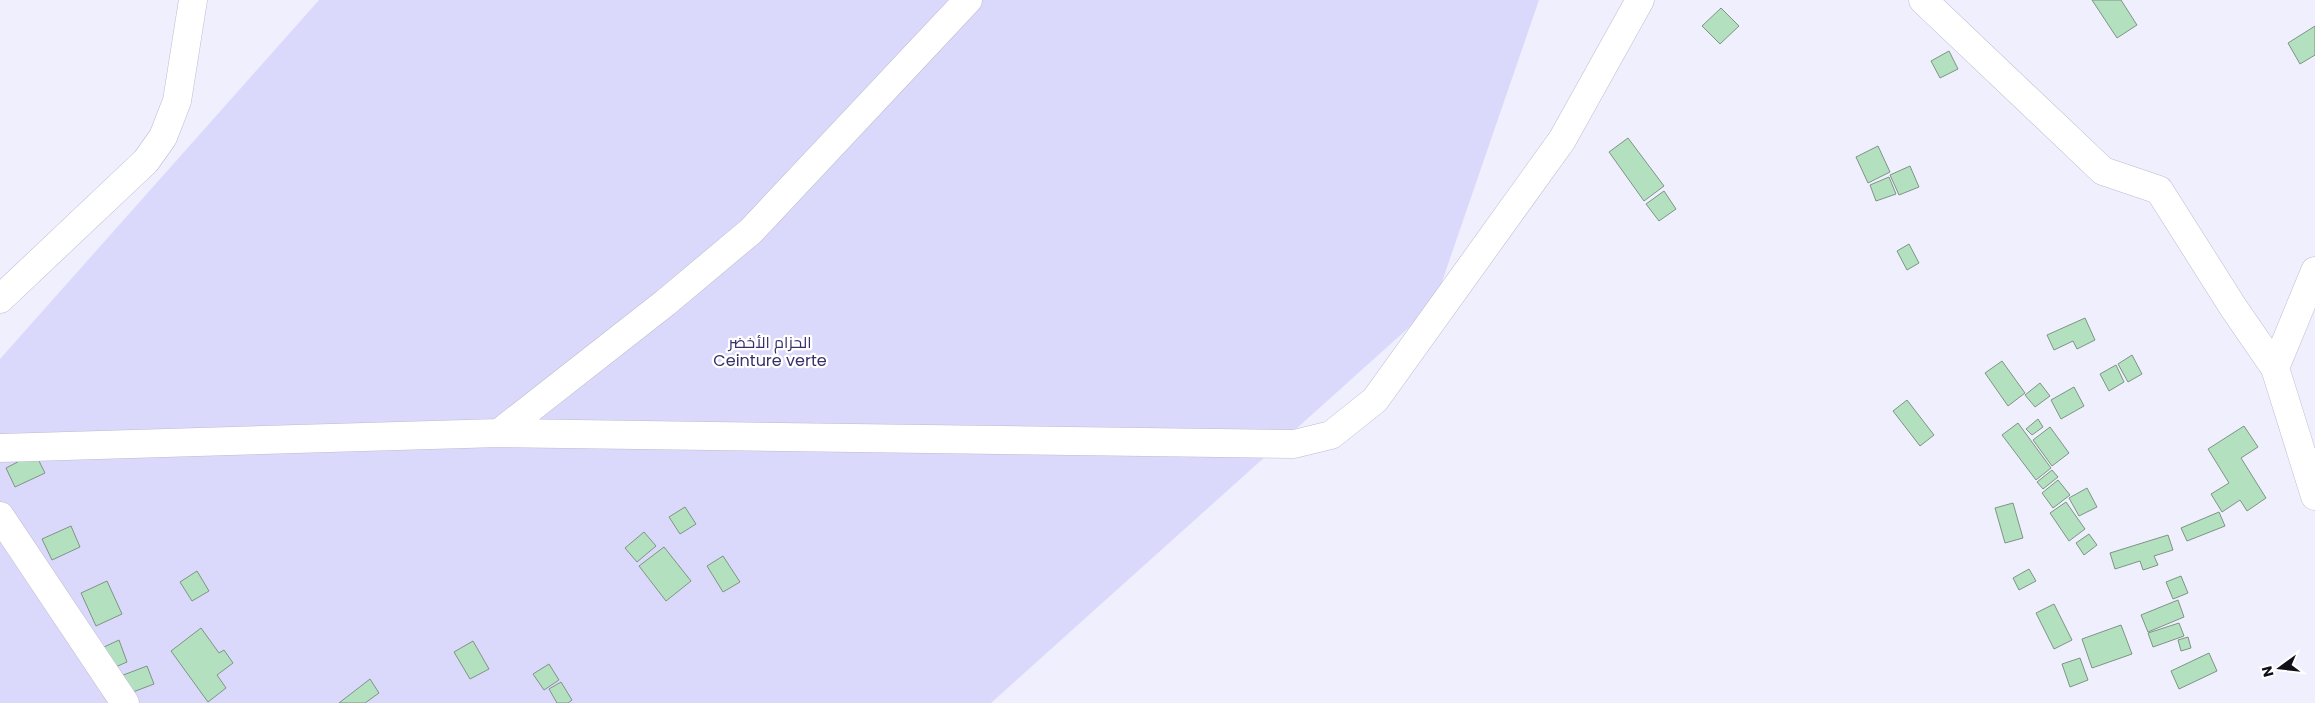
<svg xmlns="http://www.w3.org/2000/svg" width="2315" height="703" viewBox="0 0 2315 703" font-family="Poppins,Cairo,sans-serif">
<rect width="100%" height="100%" fill="#f0effd"/>
<!-- green -->
<path fill="#dbd9fb" d="M319,0H1539L1434,305L991,703H0V359Z"/>
<!-- building -->
<path fill="#b3e1c0" stroke="#7f9385" d="M2092,0H2121L2137,25L2117,38Z
M1721,8L1739,26L1720,44L1702,26Z
M2315,26V55L2300,64L2288,43Z
M1949,51L1958,69L1940,78L1931,61Z
M1628,138L1664,186L1644,201L1609,152Z
M1878,146L1890,172L1868,183L1856,157Z
M1910,166L1919,187L1899,195L1890,175Z
M1889,177L1896,194L1876,201L1870,185Z
M1664,191L1676,209L1659,221L1646,204Z
M1909,244L1919,263L1907,270L1897,251Z
M2085,318L2095,340L2077,349L2073,341L2054,350L2047,335Z
M2132,355L2142,374L2128,382L2118,364Z
M2002,361L2025,393L2008,406L1985,373Z
M2116,365L2124,382L2109,391L2100,374Z
M2040,383L2050,396L2035,407L2025,395Z
M2074,387L2084,406L2061,419L2051,400Z
M1907,400L1934,435L1920,446L1893,411Z
M2038,419L2043,427L2032,435L2026,429Z
M2018,423L2051,468L2036,480L2002,435Z
M2244,426L2258,447L2241,458L2266,498L2247,511L2240,500L2222,512L2211,494L2229,483L2208,449Z
M2050,427L2069,453L2052,466L2033,440Z
M35,453L45,473L15,487L6,468Z
M2052,470L2058,477L2043,489L2037,482Z
M2058,480L2070,495L2053,508L2042,493Z
M2087,488L2097,507L2079,516L2069,498Z
M2066,502L2085,529L2069,541L2050,513Z
M2013,503L2023,538L2005,543L1995,508Z
M685,507L696,524L680,534L669,517Z
M2219,512L2225,526L2187,541L2181,528Z
M71,526L80,547L52,560L42,539Z
M644,532L656,546L637,562L625,548Z
M2089,534L2097,545L2084,555L2076,543Z
M2168,535L2173,550L2154,556L2158,565L2143,570L2140,561L2115,569L2110,553Z
M664,547L691,581L666,601L639,566Z
M723,556L740,582L723,592L707,566Z
M2029,569L2036,581L2019,590L2013,578Z
M197,571L209,591L192,601L180,582Z
M2181,576L2188,593L2173,599L2166,582Z
M107,581L122,614L96,626L81,593Z
M2178,600L2184,617L2148,632L2141,615Z
M2054,604L2072,640L2054,649L2036,613Z
M2179,623L2184,636L2153,647L2148,633Z
M2121,625L2132,654L2092,668L2082,639Z
M201,628L219,653L224,650L233,663L217,675L226,688L208,702L171,651Z
M2188,637L2191,648L2181,651L2178,640Z
M119,640L127,662L113,668L104,647Z
M473,641L489,669L470,679L454,652Z
M2209,653L2217,671L2179,689L2171,671Z
M2080,658L2088,680L2070,687L2062,664Z
M549,664L559,680L544,690L533,674Z
M147,666L154,684L125,695L118,677Z
M370,679L379,693L365,703H339Z
M561,682L572,700L568,703H557L549,689Z"/>
<g fill="none" stroke-linecap="round" stroke-linejoin="round">
<defs>
<path id="minor" d="M1923,0L2103,171L2159,190L2233,307L2275,368L2315,496
M0,299L146,161L163,137L177,101L193,0
M2275,368L2315,271
M499,433L1294,444L1331,435L1375,400L1562,140L1640,0
M0,448L499,433L665,303L751,231L968,0
M0,516L125,703"/>
</defs>
<!-- minor casing -->
<use href="#minor" stroke="#bcbbd0" stroke-width="29"/>
<!-- minor -->
<use href="#minor" stroke="#fff" stroke-width="28"/>
</g>
<g text-anchor="middle" stroke-width="4.5" stroke-linejoin="round" paint-order="stroke">
<!-- park labels -->
<g font-size="16" fill="#393069" stroke="#fff">
<text x="770" y="348">الحزام الأخضر<tspan x="770" dy="18">Ceinture verte</tspan></text>
</g>
</g>
<!-- north arrow -->
<g transform="translate(2280 668) rotate(255)" stroke="#ffffff" stroke-width="4" paint-order="stroke">
<path d="M0-4L9 19L0 12L-9 19Z" fill="#111018"/>
<text y="-8" font-size="14" font-weight="bold" text-anchor="middle" fill="#111018">N</text>
</g>
</svg>
